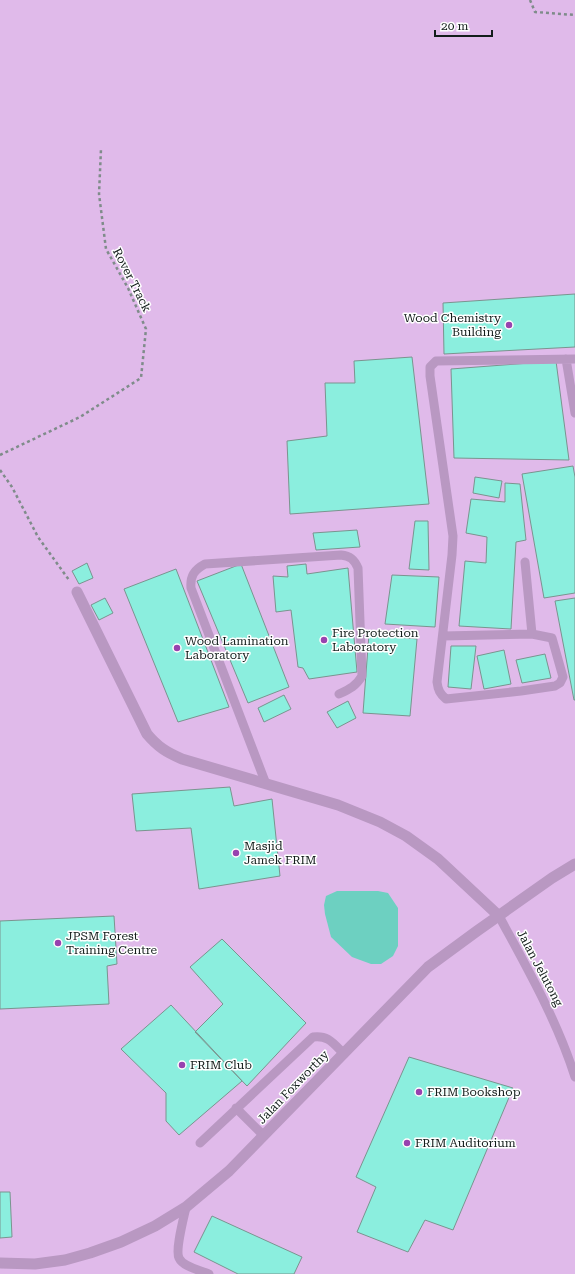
<svg xmlns="http://www.w3.org/2000/svg" width="575" height="1274" viewBox="0 0 575 1274" font-family="'Roboto Serif',serif">
<rect width="100%" height="100%" fill="#edfefb"/>
<!-- green -->
<path fill="#e0baea" d="M0,0H575V1274H0Z"/>
<!-- water -->
<path fill="#6dd0c1" d="M337,891H378L388,893L398,908V946L393,956L381,964H371L352,957L331,937L325,914L324,905L326,896Z"/>
<!-- building -->
<path fill="#8beede" stroke="#7a948f" d="M575,294V347L444,354L443,303Z
M412,357L429,504L290,514L287,441L327,436L325,383H355L354,361Z
M556,361L569,460L454,458L451,369Z
M573,466L575,477V593L544,598L522,474Z
M475,477L502,481L499,498L473,493Z
M505,483L520,484L526,540L516,542L511,629L459,626L465,561L486,563L487,537L466,533L471,499L505,502Z
M415,521H428L429,570L409,569Z
M357,530L360,547L316,550L313,533Z
M87,563L93,578L79,584L72,571Z
M241,564L289,687L248,703L197,581Z
M306,564L307,574L348,568L357,672L309,679L303,668L298,667L291,610L276,612L273,576L288,577L287,566Z
M176,569L229,707L178,722L124,589Z
M392,575L439,577L435,627L385,624Z
M105,598L113,613L99,620L91,605Z
M575,598V700H574L555,601Z
M369,634L417,639L410,716L363,713Z
M451,646H476L471,689L448,687Z
M504,650L511,684L484,689L477,656Z
M545,654L551,678L522,683L516,660Z
M284,695L291,709L264,722L258,708Z
M348,701L356,718L337,728L327,712Z
M230,787L234,806L272,799L280,876L199,889L191,828L136,831L132,794Z
M114,916L117,964L107,966L109,1004L0,1009V921Z
M222,939L306,1023L247,1086L195,1032L223,1004L190,967Z
M171,1005L242,1081L179,1135L166,1121V1093L121,1049Z
M409,1057L513,1088L453,1230L425,1220L408,1252L357,1232L376,1187L356,1177Z
M0,1192H10L12,1237L0,1238Z
M212,1216L302,1257L294,1274H238L194,1252Z"/>
<g fill="none" stroke-linecap="round" stroke-linejoin="round">
<!-- path -->
<path stroke="#7f8c8a" stroke-width="2.5" stroke-dasharray="3 3" stroke-linecap="butt" d="M530,0L535,12L575,15
M0,455L80,417L141,378L146,329L128,288L106,249L99,194L101,149
M0,470L12,487L38,537L69,580"/>
<!-- service -->
<path stroke="#b998c2" stroke-width="9" d="M566,359L575,413
M525,562L532,634
M443,636L532,634L552,638L563,677L560,683L555,686L521,691L446,699C440,694 438,690 437,682L452,555L453,536L430,376V367L436,361L575,359
M266,784L191,588C190,576 194,570 205,564L341,555C350,556 354,559 358,568L362,676C356,686 350,689 339,694
M499,916C527,968 557,1020 575,1077
M236,1108L264,1136
M200,1143L313,1037C328,1035 333,1043 344,1054
M186,1207C184,1217 175,1250 179,1258C183,1267 200,1270 209,1274"/>
<!-- minor -->
<path stroke="#b998c2" stroke-width="11" d="M77,592L147,734C158,747 166,752 182,759L338,805L380,822L406,836L438,859L499,916
M0,1263L35,1264L65,1260L90,1253L121,1242L155,1226L186,1207L229,1171L428,967L477,931L552,878L575,864"/>
</g>
<!-- markers -->
<g fill="#9842af" stroke="#fff" stroke-width="1.5">
<circle cx="509" cy="325" r="4"/>
<circle cx="324" cy="640" r="4"/>
<circle cx="177" cy="648" r="4"/>
<circle cx="236" cy="853" r="4"/>
<circle cx="58" cy="943" r="4"/>
<circle cx="182" cy="1065" r="4"/>
<circle cx="419" cy="1092" r="4"/>
<circle cx="407" cy="1143" r="4"/>
</g>
<g text-anchor="middle" stroke-width="3" stroke-linejoin="round" paint-order="stroke">
<!-- street labels -->
<g font-size="12" fill="#131d1b" stroke="#fff">
<text transform="translate(132 280) rotate(63)" y="4">Rover Track</text>
<text transform="translate(540 968) rotate(62)" y="4">Jalan Jelutong</text>
<text transform="translate(293 1087) rotate(-46)" y="4">Jalan Foxworthy</text>
</g>
<!-- poi labels -->
<g font-size="12" fill="#131d1b" stroke="#fff" text-anchor="start">
<text x="501" y="322" text-anchor="end">Wood Chemistry<tspan x="501" dy="14">Building</tspan></text>
<text x="332" y="637">Fire Protection<tspan x="332" dy="14">Laboratory</tspan></text>
<text x="185" y="645">Wood Lamination<tspan x="185" dy="14">Laboratory</tspan></text>
<text x="244" y="850">Masjid<tspan x="244" dy="14">Jamek FRIM</tspan></text>
<text x="66" y="940">JPSM Forest<tspan x="66" dy="14">Training Centre</tspan></text>
<text x="190" y="1069">FRIM Club</text>
<text x="427" y="1096">FRIM Bookshop</text>
<text x="415" y="1147">FRIM Auditorium</text>
</g>
</g>
<!-- scale -->
<path d="M435 30v6h57v-6" fill="none" stroke="#131d1b" stroke-width="2"/>
<text x="441" y="30" font-size="12" fill="#131d1b" stroke="#ffffff" stroke-width="3" paint-order="stroke">20 m</text>
</svg>
